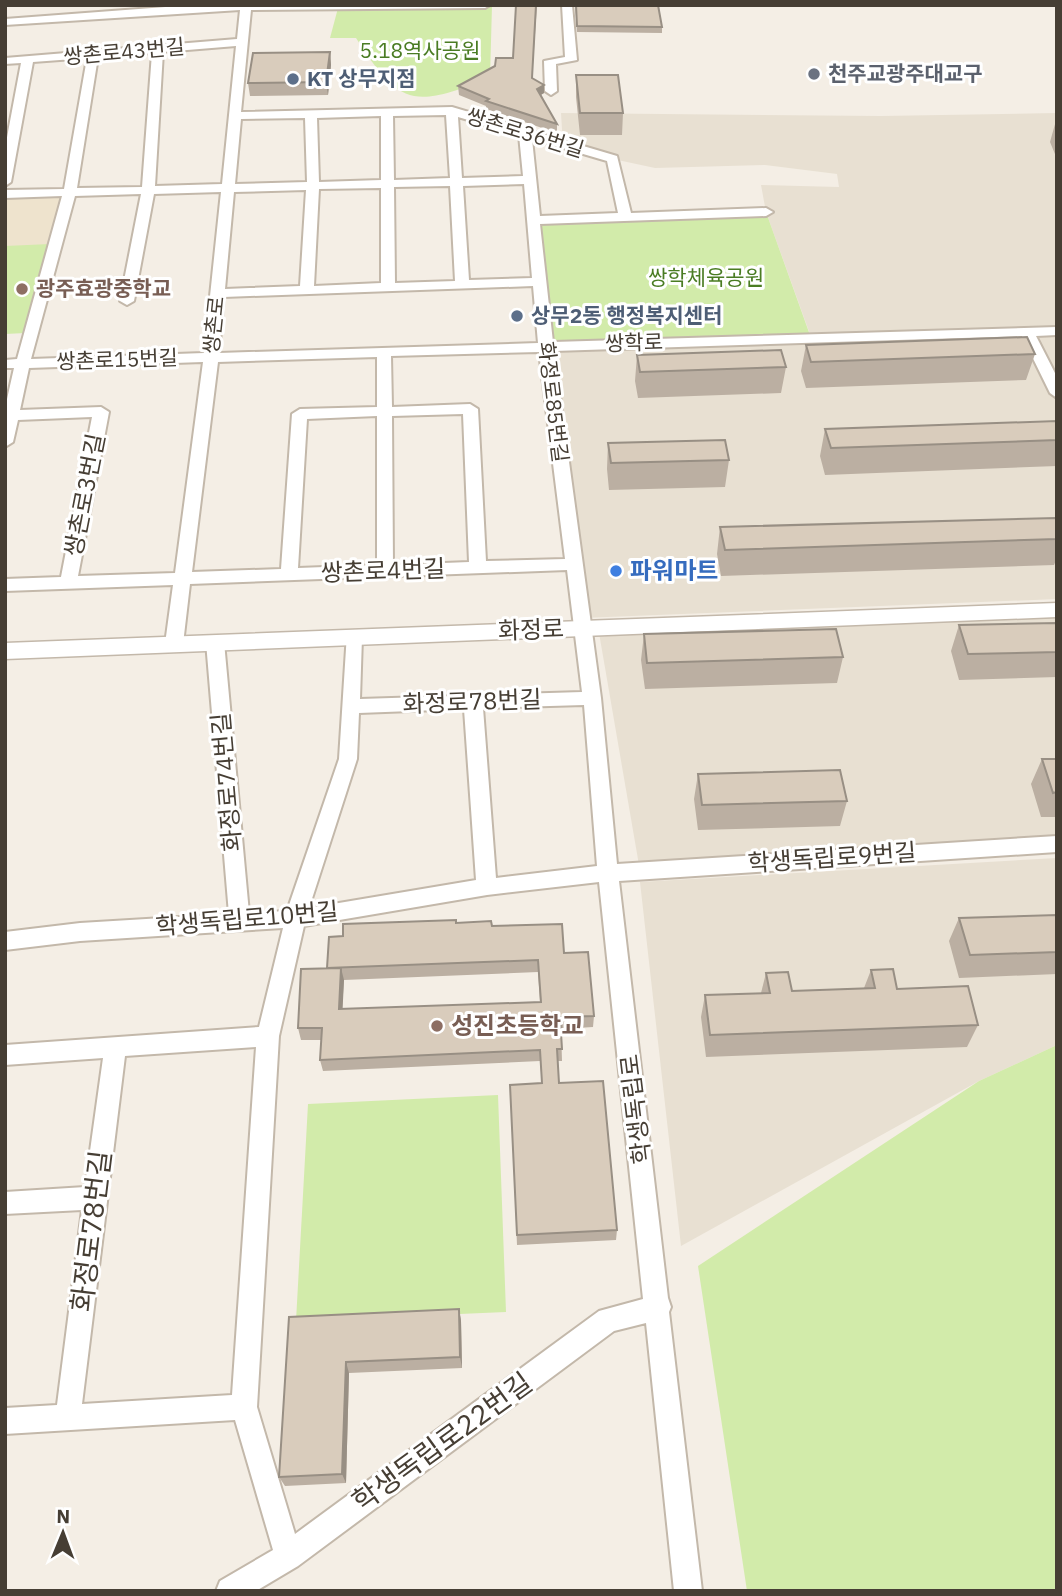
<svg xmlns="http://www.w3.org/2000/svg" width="1062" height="1596" viewBox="0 0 1062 1596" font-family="'IBM Plex Sans','Noto Sans KR',sans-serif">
<rect width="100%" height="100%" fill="#f4eee5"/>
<!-- residential -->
<path fill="#e8e0d2" d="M561,113L881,116L1057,113V599L582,618L546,346L811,337L766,212L761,185L839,187L837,174L765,165L655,168L613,159L563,145Z
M1057,610V844L640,871L598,627Z
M1057,858V1045L979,1081L681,1246L640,882Z"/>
<!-- education -->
<path fill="#eee3cd" d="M62,196L50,244L5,334V199Z"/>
<!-- green -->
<path fill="#d2ebaa" d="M377,5H492L490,78C413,108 400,107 356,38H330L338,8Z
M766,212L811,338L546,346L534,220Z
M50,244L26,333L5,334V246Z
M1057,1045V1591H747L698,1266L979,1081Z
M498,1095L506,1312L296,1321L308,1104Z"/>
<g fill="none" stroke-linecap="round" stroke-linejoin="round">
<defs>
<path id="minor" d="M192,5H490L485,8L251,10L241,112L452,107L617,156L631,213L766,208L773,212L766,216L540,224L553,342L1057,327V335L1036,336L1057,377V398L1050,393L1022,336L554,351L601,698L617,864L1057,836V852L619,881L668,1298L671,1307L669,1312L702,1591H674L646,1323L614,1331L298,1566L256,1591H216L220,1581L273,1550L235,1420L5,1434V1408L57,1405L82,1210L5,1214V1192L85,1187L103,1058L5,1065V1045L259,1027L283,928L80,941L5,950V932L80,923L229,914L206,642L209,638H221L224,642L249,913L287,911L339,759L347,633H359L362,637L360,699L582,692L567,570L190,584L183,644L174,650L165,644L173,585L5,591V579L61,577L92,417L18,420L13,442L5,447V408L14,368H5V360L17,359L62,196L5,198V190L64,189L87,58L33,62L11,182L5,186V148L21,63L5,64V58L237,39L240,10L5,25V19ZM236,46L222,184L155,186L163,52ZM152,53L142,187L77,188L98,57ZM446,115L450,178L394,180L393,116ZM381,116V180L319,182L317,118ZM458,117L519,135L523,176L462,178ZM305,118L307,182L235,184L241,119ZM532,139L607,161L618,213L540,216ZM524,184L532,278L469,280L463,186ZM450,186L455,281L395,283L394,187ZM381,188V283L314,286L319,189ZM306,190L300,286L225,289L234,192ZM221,192L204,353L31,359L75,196L141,194L120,301L127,305L134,301L154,194ZM533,286L538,343L219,353L224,297ZM539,352L565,559L486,561L478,409L470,404L392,407L391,356ZM377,357V407L300,409L292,414L281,569L192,572L218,362ZM203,362L175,573L78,576L109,412L101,407L20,410L29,368ZM463,414L469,562L393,565L392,416ZM377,416V565L298,568L307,419ZM584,705L597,866L496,878L483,708ZM464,709L476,880L309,908L357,759L359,713ZM599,882L643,1299L599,1311L295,1534L257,1407L279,1036L304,926L487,895ZM256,1047L232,1395L82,1404L125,1056Z
M562,5H572L577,60L556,64L557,91L551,95L545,91L544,61L565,57Z"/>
<path id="tertiary" d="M1057,603V617L5,659V643Z"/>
</defs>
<!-- minor casing -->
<use href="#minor" stroke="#c3b8aa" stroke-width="4"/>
<!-- tertiary casing -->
<use href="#tertiary" stroke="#c3b8aa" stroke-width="3"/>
<!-- minor -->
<use href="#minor" fill="#fff" fill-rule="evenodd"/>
<!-- tertiary -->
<use href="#tertiary" fill="#fff" fill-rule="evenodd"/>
</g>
<!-- wall -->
<path fill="#bbafa2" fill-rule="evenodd" d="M537,5L532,79L544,93L541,95L557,124V133L486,109V106L459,95L458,86L513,58Z
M575,5L662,27V33L577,32Z
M330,52L331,65L328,95L250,96L248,83Z
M576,75L623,113L622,135H580L576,97Z
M1057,117V159L1050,142Z
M806,345L1035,354L1026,380L806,388L801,371Z
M637,355L786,367L781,393L638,398L635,381Z
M1057,421V466L825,475L820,456L825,429Z
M608,443L729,460L725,487L609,490L607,469Z
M1057,521V558L1054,565L721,576L717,554L720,527Z
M1057,623V677L959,680L951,651L959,625Z
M644,634L843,657L837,683L645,689L641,660Z
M1042,759H1057V817H1041L1031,784Z
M698,774L847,801L840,826L698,830L694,799Z
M1057,915V974L959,978L949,941L959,918Z
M456,923L492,926L564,953L594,1016L593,1027L561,1029L562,1061H558L559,1083L617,1230L616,1240L517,1245L510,1085L542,1083L540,1061L323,1071L320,1060L321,1040H301L298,1028L343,936ZM538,972L540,1002L342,1009L344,980Z
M871,970L897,989L978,1025L967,1047L706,1057L701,1017L705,995L761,993L766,973L792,991L864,988Z
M459,1309L461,1321L462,1368L349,1373L346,1483L285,1486L279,1477L289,1317Z"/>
<!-- shaded-wall -->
<path fill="#988f84" d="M330,52L331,65L328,95L326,82Z
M544,85V93L537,97V89Z
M341,968L344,980L342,1021L339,1009Z
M459,1309L461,1321L462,1368L460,1357Z
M346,1362L349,1373L346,1483L342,1474Z"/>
<!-- building -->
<path fill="#d9ccbc" stroke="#988f84" stroke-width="2" d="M516,5H536L532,78L544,85L537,89L557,124L486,101L489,99L458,86L495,66L496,58H513Z
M576,5H658L662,27L577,26Z
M330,52L326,82L248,83L253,53Z
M576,75H618L623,113H580Z
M1027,337L1035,354L811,362L806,345Z
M781,350L786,367L640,372L637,355Z
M1057,421V440L831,448L825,429Z
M725,440L729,460L611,463L608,443Z
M1056,518L1057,521V539L725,550L720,527Z
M1057,623V652L968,654L959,625Z
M836,629L843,657L647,663L644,634Z
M1042,759H1057V792L1053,793Z
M840,770L847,801L702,805L698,774Z
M1057,915V952L970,955L959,918Z
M456,920V923L491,921L492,926L562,924L564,953L588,952L594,1016L560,1017L562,1049H557L559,1083L603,1081L617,1230L517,1235L510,1085L542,1083L540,1050L320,1060L322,1028H298L301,969L341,968L339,1009L541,1002L538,960L327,968L329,937L343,936V924Z
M893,969L897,989L968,986L978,1025L710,1035L705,995L770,993L766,973L788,972L792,991L875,988L871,970Z
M459,1309L460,1357L346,1362L342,1474L279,1477L289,1317Z"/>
<!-- markers -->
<circle fill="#6b7280" stroke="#fff" stroke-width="2.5" cx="814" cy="74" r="7"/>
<g fill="#5c6f8a" stroke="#fff" stroke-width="2.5">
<circle cx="293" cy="79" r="7"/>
<circle cx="517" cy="316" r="7"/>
</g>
<g fill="#8d6e63" stroke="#fff" stroke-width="2.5">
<circle cx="22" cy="289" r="7"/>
<circle cx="437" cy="1026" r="7"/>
</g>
<circle fill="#3f7fe0" stroke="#fff" stroke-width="2.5" cx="616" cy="571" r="7"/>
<g text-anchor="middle" stroke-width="6" stroke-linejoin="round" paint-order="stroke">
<!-- far-park labels -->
<g font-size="21" fill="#4a7c23" stroke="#fff">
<text x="420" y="58">5.18역사공원</text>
<text x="706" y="285">쌍학체육공원</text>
</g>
<!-- far-street labels -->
<g font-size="21" fill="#463e34" stroke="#fff">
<text transform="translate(124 52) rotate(-5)" y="7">쌍촌로43번길</text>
<text transform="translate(525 133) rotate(17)" y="7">쌍촌로36번길</text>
<text transform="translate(214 325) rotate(-84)" y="7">쌍촌로</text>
<text transform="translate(634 343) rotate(-2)" y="7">쌍학로</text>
<text transform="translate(117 360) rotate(-2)" y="7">쌍촌로15번길</text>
<text transform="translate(553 402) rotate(83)" y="7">화정로85번길</text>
</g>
<!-- far-worship labels -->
<g font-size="21" font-weight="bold" fill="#5b616d" stroke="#fff" text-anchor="start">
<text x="828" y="81">천주교광주대교구</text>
</g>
<!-- far-service labels -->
<g font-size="21" font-weight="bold" fill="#4e5e75" stroke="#fff" text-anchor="start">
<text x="307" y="86">KT 상무지점</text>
<text x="531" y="323">상무2동 행정복지센터</text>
</g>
<!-- far-education labels -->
<g font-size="21" font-weight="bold" fill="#785e54" stroke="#fff" text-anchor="start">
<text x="36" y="296">광주효광중학교</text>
</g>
<!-- street labels -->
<g font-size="24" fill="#463e34" stroke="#fff">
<text transform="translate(85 495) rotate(-79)" y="8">쌍촌로3번길</text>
<text transform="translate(383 571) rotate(-2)" y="8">쌍촌로4번길</text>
<text transform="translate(531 630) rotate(-2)" y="8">화정로</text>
<text transform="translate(472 702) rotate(-2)" y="8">화정로78번길</text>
<text transform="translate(227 782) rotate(-95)" y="8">화정로74번길</text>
<text transform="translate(832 858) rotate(-4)" y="8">학생독립로9번길</text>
<text transform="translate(247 919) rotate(-5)" y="8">학생독립로10번길</text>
<text transform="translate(636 1109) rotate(-97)" y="8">학생독립로</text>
</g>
<!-- shop labels -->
<g font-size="24" font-weight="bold" fill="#366cbe" stroke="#fff" text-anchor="start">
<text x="630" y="579">파워마트</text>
</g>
<!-- education labels -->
<g font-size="24" font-weight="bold" fill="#785e54" stroke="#fff" text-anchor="start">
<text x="451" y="1034">성진초등학교</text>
</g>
<!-- near-street labels -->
<g font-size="28" fill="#463e34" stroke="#fff">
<text transform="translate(91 1231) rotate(-83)" y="10">화정로78번길</text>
<text transform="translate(442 1442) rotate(-36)" y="10">학생독립로22번길</text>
</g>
</g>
<!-- border -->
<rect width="1062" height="1596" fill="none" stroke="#463e34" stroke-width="14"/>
<!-- north arrow -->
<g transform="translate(63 1533) rotate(1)" stroke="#ffffff" stroke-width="5" paint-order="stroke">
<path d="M0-5L12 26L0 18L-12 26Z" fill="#463e34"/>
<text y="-10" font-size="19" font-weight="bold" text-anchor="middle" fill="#463e34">N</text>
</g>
</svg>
